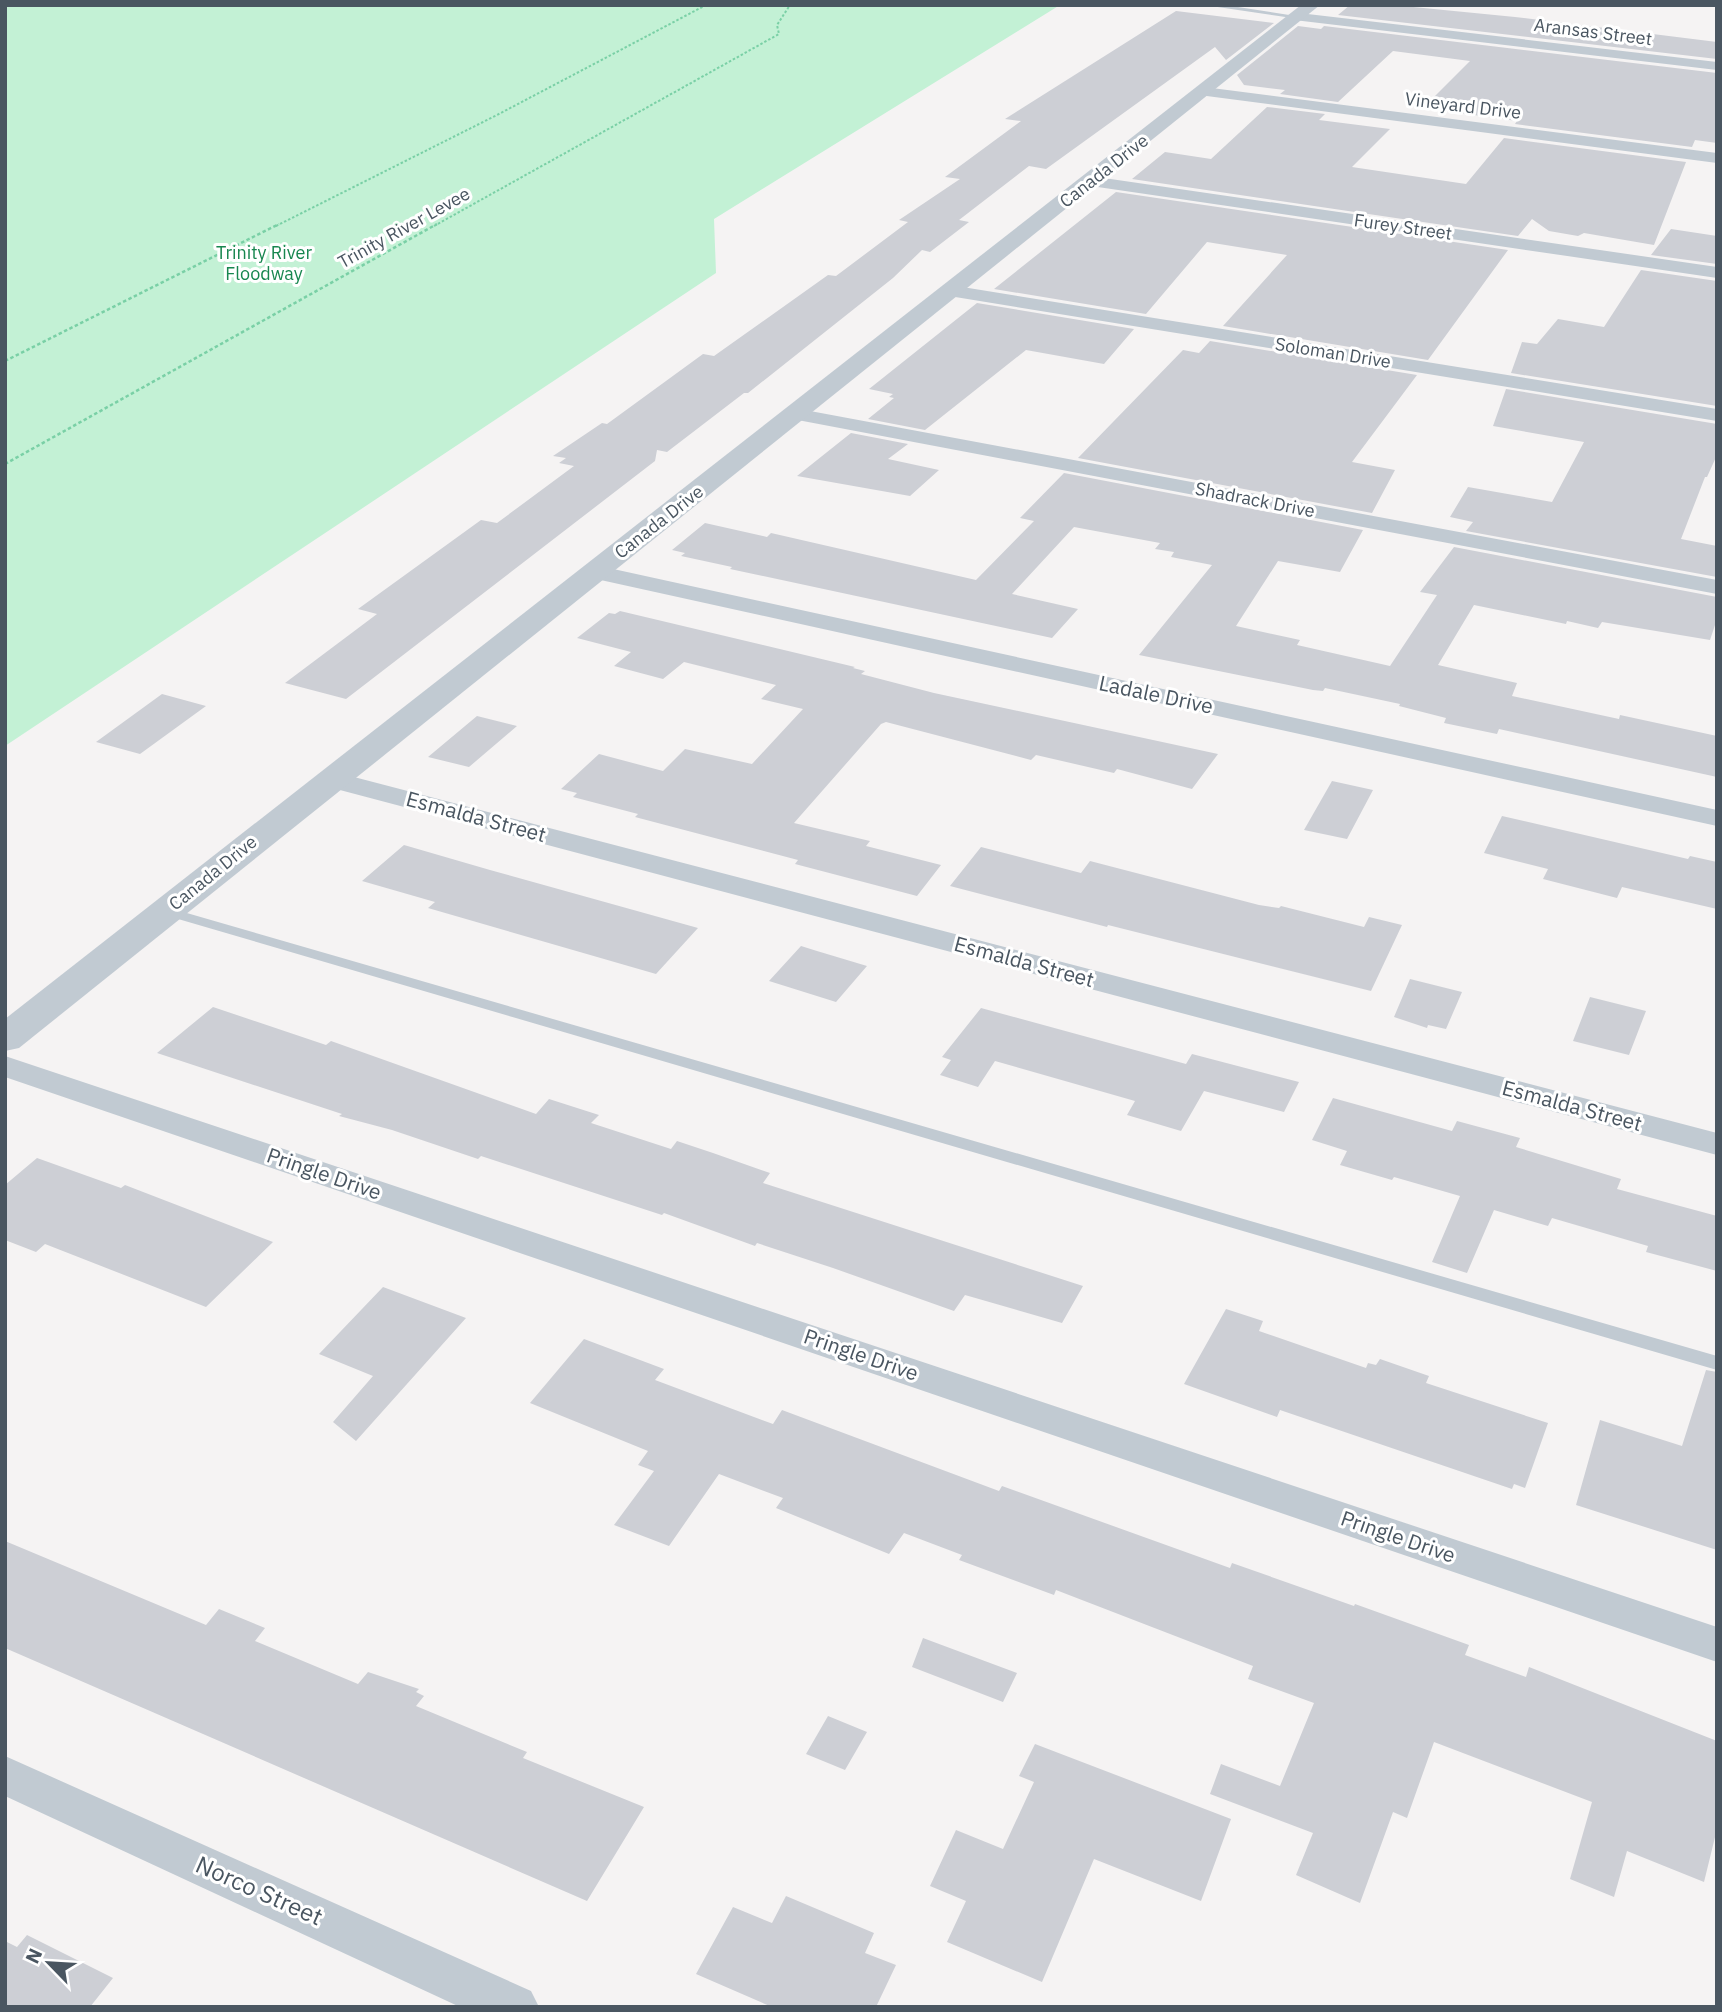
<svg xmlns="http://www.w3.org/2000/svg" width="1722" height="2012" viewBox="0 0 1722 2012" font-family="'IBM Plex Sans',sans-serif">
<rect width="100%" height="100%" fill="#f5f3f3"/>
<!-- green -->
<path fill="#c3f1d5" d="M5,5H1060L714,219L716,273L5,746Z"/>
<!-- building -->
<path fill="#cdcfd5" d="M1350,5H1393L1515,17L1717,42V59L1338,15Z
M1176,11L1274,23L1226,60L1215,47L1046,169L1029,166L959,220L969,222L930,252L922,250L893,278L748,393H744L667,452L657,450L655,461L346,699L285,683L377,614L358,609L481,520L497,523L574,466L559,463L566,458L553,456L602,423L607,424L703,354L714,356L828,275L836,276L908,222L899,220L960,179L945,177L1021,121L1005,119Z
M1298,26L1321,29L1324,26L1717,73V143L1695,140L1692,147L1515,124L1517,121L1423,108L1470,61L1393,51L1338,102L1280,94L1285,90L1244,85L1237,75Z
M1267,107L1325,114L1319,120L1390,129L1352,167L1466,184L1504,138L1686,162L1654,245L1584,233L1578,236L1549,231L1532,219L1518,236L1132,179L1165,152L1211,159Z
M1116,192L1508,250L1428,360L1223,326L1287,255L1207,242L1146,314L994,289Z
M1671,229L1717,236V264L1651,255Z
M1641,270L1717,281V406L1511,373L1522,342L1537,344L1558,319L1604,327Z
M977,303L1134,329L1104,364L1026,350L925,430L868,419L894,398L889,397L893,394L869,389Z
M1210,341L1417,375L1352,462L1395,470L1372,513L1078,458L1183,350L1199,353Z
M1506,389L1717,424V455L1707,477H1705L1681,539L1717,546V577L1466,531L1473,522L1450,517L1468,487L1552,502L1584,442L1493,426Z
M851,433L908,444L888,459L939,470L910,496L797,476Z
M1064,473L1363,530L1340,572L1278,561L1236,626L1300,640L1297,645L1390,666L1437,595L1420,592L1454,547L1717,597V619L1710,640L1602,622L1598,628L1567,621L1566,624L1474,605L1438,665L1517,683L1512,696L1619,719L1620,715L1717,736V777L1499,729L1497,734L1444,723L1446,718L1399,706L1400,704L1325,688L1323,691L1313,690L1139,655L1212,565L1171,557L1174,552L1155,549L1160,543L1074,527L1012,594L1078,609L1052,638L730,569L732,567L681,556L685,553L672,550L705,523L767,537L771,533L976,580L1034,521L1020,518Z
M620,611L855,667L853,668L865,671L861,674L934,693L1218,754L1192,789L1117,769L1114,773L1036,755L1031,760L886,722L881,724L794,823L870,841L866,846L941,865L917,896L795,864L798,860L635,817L638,814L573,797L577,793L561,789L599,754L663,771L685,749L752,764L803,709L761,699L776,685L684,662L663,679L614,666L631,652L577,638L609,613L615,614Z
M162,694L206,706L140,754L96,742Z
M477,716L517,726L469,767L428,757Z
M1332,781L1373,790L1347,839L1304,830Z
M1502,816L1688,859L1690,856L1717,862V909L1622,887L1617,898L1543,879L1548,869L1484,853Z
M404,845L490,870L698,928L656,974L428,908L435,902L362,881Z
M981,847L1081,873L1090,861L1259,905L1279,908L1281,906L1364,927L1369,917L1402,925L1371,991L1108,925L1107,927L950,886Z
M801,946L817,951L867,966L836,1002L769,981Z
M1410,979L1462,992L1446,1029L1428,1025L1427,1028L1394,1017Z
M1590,997L1646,1011L1629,1055L1573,1041Z
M213,1007L326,1045L331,1041L536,1114L549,1099L599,1115L591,1123L671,1149L677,1141L713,1153L770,1173L763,1183L1083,1286L1062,1323L965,1295L954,1311L833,1268L757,1243L755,1246L664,1213L662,1215L481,1156L478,1159L392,1130L339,1116L342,1114L157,1053Z
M981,1008L1186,1064L1192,1054L1299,1082L1284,1112L1204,1091L1181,1131L1127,1115L1135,1101L995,1061L978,1087L940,1075L951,1060L942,1057Z
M1333,1098L1452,1131L1457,1121L1520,1138L1516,1147L1621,1179L1617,1189L1717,1216V1271L1646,1252L1648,1246L1552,1218L1548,1226L1494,1210L1467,1273L1432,1262L1460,1196L1394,1177L1392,1180L1340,1165L1347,1151L1312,1140Z
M37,1158L121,1188L125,1185L273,1242L206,1307L45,1244L36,1252L5,1240V1185Z
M383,1287L466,1318L356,1441L333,1422L373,1376L319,1354Z
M1226,1309L1263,1321L1259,1331L1366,1368L1368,1363L1376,1365L1380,1359L1429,1376L1426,1383L1548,1423L1525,1488L1514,1484L1512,1489L1280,1410L1277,1417L1184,1384Z
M584,1339L664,1369L655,1380L773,1424L782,1410L999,1491L1002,1486L1230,1568L1232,1563L1354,1606L1355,1604L1469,1645L1465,1655L1526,1677L1529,1667L1717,1741V1829L1704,1882L1627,1851L1614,1897L1570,1879L1592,1802L1434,1742L1407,1818L1393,1812L1360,1903L1296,1875L1313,1833L1210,1794L1221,1764L1280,1786L1314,1703L1248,1679L1253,1666L1056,1590L1054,1595L959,1560L962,1555L904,1533L889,1554L776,1508L783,1498L719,1474L669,1546L614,1525L654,1471L638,1465L648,1451L530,1403Z
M1706,1370L1717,1372V1550L1576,1505L1600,1420L1682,1446Z
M5,1541L206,1625L219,1609L265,1628L255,1641L358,1684L368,1672L419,1689L416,1692L424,1696L416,1706L527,1752L523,1758L644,1807L587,1901L5,1648Z
M923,1638L1017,1673L1003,1702L912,1667Z
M828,1716L867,1732L845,1770L806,1754Z
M1035,1744L1231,1819L1201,1901L1094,1859L1042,1982L947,1942L966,1901L930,1886L956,1830L1003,1849L1034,1782L1019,1776Z
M786,1896L874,1933L865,1953L896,1965L876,2007H772L696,1974L733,1907L772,1923Z
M27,1935L113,1978L90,2007H5V1941L17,1947Z"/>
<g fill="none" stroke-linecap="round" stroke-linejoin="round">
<!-- path-far1 -->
<path stroke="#7ad0a6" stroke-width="2" stroke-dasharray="2.5 2" stroke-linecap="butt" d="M276,226L497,115L706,5
M434,226L779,34L777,25L790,5"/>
<!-- path -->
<path stroke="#7ad0a6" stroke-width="2.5" stroke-dasharray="3.5 2.5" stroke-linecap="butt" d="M5,361L279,224
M5,464L437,224"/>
<!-- service -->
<path fill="#c1cad2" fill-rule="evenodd" d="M1204,5H1225L1302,17L1299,19Z
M166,907L1717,1356V1370L161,914L159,911Z"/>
<!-- minor -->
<path fill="#c1cad2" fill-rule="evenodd" d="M1299,13L1717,62V70L1294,20L1292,17Z
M1204,87L1717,153V163L1199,95L1196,92L1199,89Z
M1090,176L1717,267V278L1084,185L1082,181Z
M950,285L1717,409V421L943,295L941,291L943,287Z
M794,408L1717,580V594L787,418L784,414L787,410Z
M595,565L1717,810V826L587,577L583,572L587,567Z
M331,771L1717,1133V1155L321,785L317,779L321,773Z
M5,1056L1717,1627V1662L5,1077Z
M5,1756L531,1991L539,2007H460L5,1796Z"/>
<!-- tertiary -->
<path fill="#c1cad2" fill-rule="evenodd" d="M1301,5H1320L19,1048L5,1051V1019Z"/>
</g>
<g text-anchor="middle" stroke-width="6" stroke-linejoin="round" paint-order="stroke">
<!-- far-street labels -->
<g font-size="18" fill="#4a5661" stroke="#fff">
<text transform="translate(1593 32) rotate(7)" y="6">Aransas Street</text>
<text transform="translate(1463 106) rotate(7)" y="6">Vineyard Drive</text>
<text transform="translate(1104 171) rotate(-38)" y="6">Canada Drive</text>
<text transform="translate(1403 227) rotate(8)" y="6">Furey Street</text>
<text transform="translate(404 228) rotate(-29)" y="6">Trinity River Levee</text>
<text transform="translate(1333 353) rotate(9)" y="6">Soloman Drive</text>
<text transform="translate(1255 500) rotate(11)" y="6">Shadrack Drive</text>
<text transform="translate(659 522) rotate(-38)" y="6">Canada Drive</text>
<text transform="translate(213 873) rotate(-39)" y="6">Canada Drive</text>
</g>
<!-- far-park labels -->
<g font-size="18" fill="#17864f" stroke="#fff">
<text x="264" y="259">Trinity River<tspan x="264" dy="21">Floodway</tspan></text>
</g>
<!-- street labels -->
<g font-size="21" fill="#4a5661" stroke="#fff">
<text transform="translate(1156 695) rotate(12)" y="7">Ladale Drive</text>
<text transform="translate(476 817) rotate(15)" y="7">Esmalda Street</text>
<text transform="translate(1024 962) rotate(15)" y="7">Esmalda Street</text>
<text transform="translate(1572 1106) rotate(15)" y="7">Esmalda Street</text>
<text transform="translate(324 1174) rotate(19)" y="7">Pringle Drive</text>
<text transform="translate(861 1355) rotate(19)" y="7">Pringle Drive</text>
<text transform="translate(1398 1537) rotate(19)" y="7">Pringle Drive</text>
</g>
<!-- near-street labels -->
<g font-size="24" fill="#4a5661" stroke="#fff">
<text transform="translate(259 1891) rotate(24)" y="8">Norco Street</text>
</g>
</g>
<!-- border -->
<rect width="1722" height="2012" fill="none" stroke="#4a5661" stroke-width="14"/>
<!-- north arrow -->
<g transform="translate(49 1963) rotate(295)" stroke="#ffffff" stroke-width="5" paint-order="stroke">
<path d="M0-5L12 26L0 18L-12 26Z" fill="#4a5661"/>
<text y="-10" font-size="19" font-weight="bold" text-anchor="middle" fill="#4a5661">N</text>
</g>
</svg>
